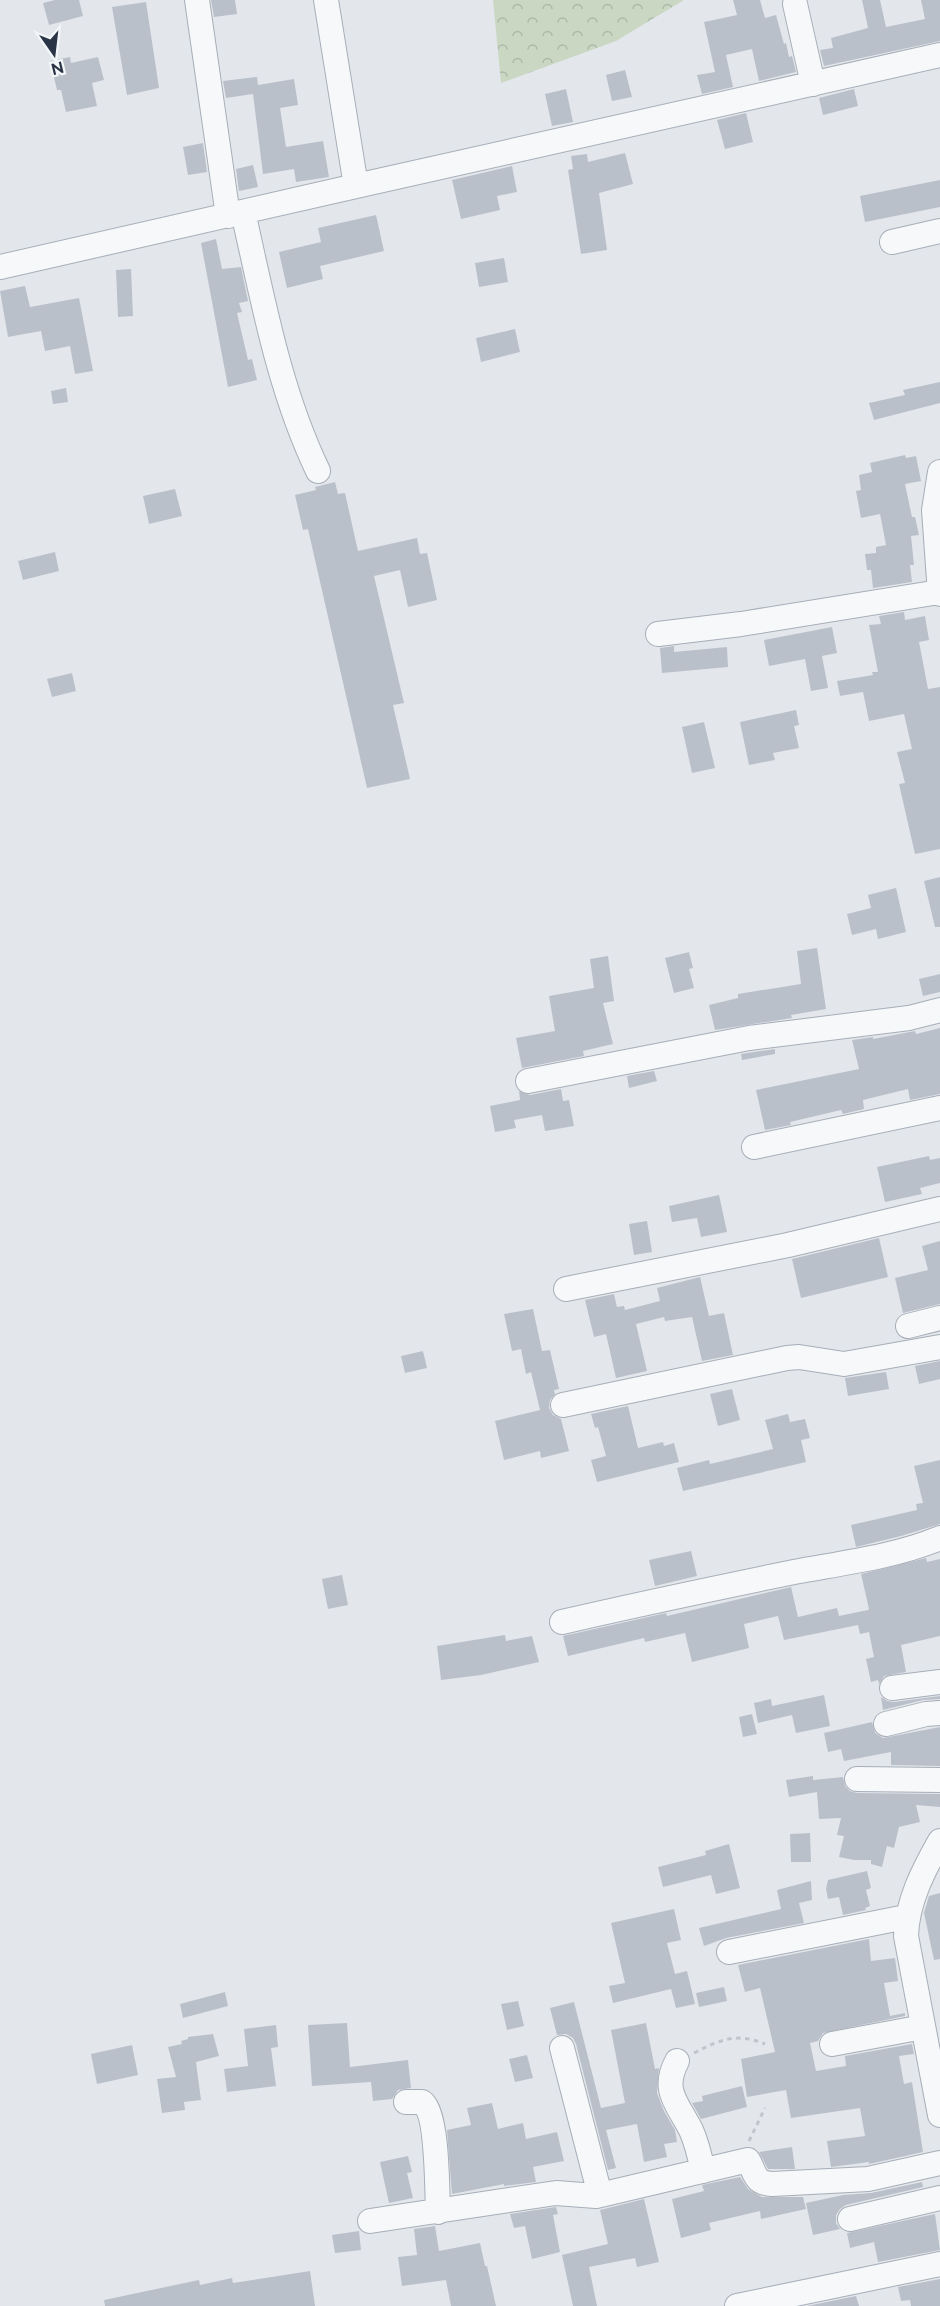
<svg xmlns="http://www.w3.org/2000/svg" width="940" height="2306" viewBox="0 0 940 2306" font-family="Raleway,sans-serif">
<defs>
<pattern id="forest-crowns" width="20" height="18" patternUnits="userSpaceOnUse" patternTransform="scale(1.5)"><rect width="20" height="18" fill="#c9d7c3"/><path d="M2 6a3 3 0 1 1 6 0M12 15a3 3 0 1 1 6 0" fill="none" stroke="#adb9a9"/></pattern>
</defs>
<rect width="100%" height="100%" fill="#e3e7ec"/>
<!-- forest -->
<path fill="url(#forest-crowns)" d="M493,0H684L616,41L501,83Z"/>
<!-- building -->
<path fill="#bac0ca" d="M55,0H79L83,16L49,25L43,3Z
M211,0H235L237,14L214,17Z
M733,0H760L765,18L776,15L784,44L786,43L789,57L792,56L796,72L759,81L752,49L726,55L733,87L702,94L697,75L715,72L704,22L737,15Z
M862,0H880L886,27L925,19L921,0H940V41L824,66L820,50L833,48L831,38L868,28Z
M146,2L159,88L127,95L112,7Z
M70,57L71,63L98,57L104,80L92,83L97,106L66,112L61,90H57L50,61Z
M625,70L632,97L612,101L606,75Z
M257,77L258,85L294,79L298,105L280,108L286,147L323,141L329,177L296,182L294,169L263,174L253,94L226,98L223,81Z
M566,89L573,122L552,126L545,94Z
M854,89L858,106L823,115L819,98Z
M746,113L753,142L725,149L717,120Z
M203,143L207,172L188,175L183,147Z
M625,153L633,184L599,193L607,250L581,254L568,170L573,169L571,156L587,154L588,162Z
M253,165L258,187L239,191L236,169Z
M512,166L517,192L497,196L500,210L461,219L452,180Z
M940,180V207L865,222L860,196Z
M376,215L384,251L320,266L323,279L287,288L279,252L321,242L318,228Z
M216,239L222,269L241,267L248,301L239,303L242,312L237,313L248,360L252,359L257,380L228,387L201,243Z
M504,258L508,282L479,287L475,263Z
M131,269L133,316L118,317L116,270Z
M25,286L30,307L79,298L93,371L75,374L70,346L45,351L41,331L8,337L0,291Z
M515,329L520,352L481,362L476,338Z
M940,382V403L874,420L869,403L905,395L903,390Z
M66,388L68,402L53,404L51,391Z
M905,455L906,458L916,456L921,481L905,484L912,517H915L919,535L911,536L914,565H910L912,582L873,588L871,570H867L865,554L876,553V547L886,545L880,514L861,518L856,491L861,490L859,475L872,472L870,463Z
M335,482L338,494L345,493L358,551L417,538L420,554L427,553L437,600L408,607L400,570L374,576L404,703L393,705L410,779L367,788L308,529L303,530L295,495L316,490L315,487Z
M175,489L182,516L149,524L143,496Z
M55,552L59,571L23,580L18,561Z
M904,612L905,620L925,616L929,640L919,642L928,689L940,687V849L915,854L899,784L905,783L897,752L912,749L904,714L869,721L863,692L840,696L837,681L873,675L872,672H878L869,625L881,624L879,616Z
M832,627L837,653L822,656L828,688L811,691L805,659L769,666L764,640Z
M674,646V652L727,647L728,667L662,673L660,648Z
M72,673L76,691L52,697L47,679Z
M796,710L799,725L794,726L799,748L773,753L775,760L749,765L740,722Z
M704,722L715,768L692,773L682,727Z
M940,877V927H935L924,881Z
M896,888L906,932L878,939L876,929L852,935L847,914L871,908L868,895Z
M817,948L826,1009L791,1015L792,1018L715,1030L709,1005L738,998V994L801,984L797,951Z
M689,952L693,968L689,969L694,988L674,993L665,958Z
M608,956L614,1001L603,1003L613,1044L583,1051L584,1056L522,1068L516,1038L555,1031L549,996L594,988L590,959Z
M940,974V992L923,996L919,979Z
M940,1028V1094L910,1100L908,1089L863,1100L864,1109L843,1114L841,1110L790,1122L791,1125L765,1130L756,1090L859,1069L852,1040L873,1037V1039L915,1031L916,1034Z
M775,1049V1054L742,1060L741,1054Z
M654,1071L657,1081L629,1088L627,1076Z
M561,1089L563,1101L569,1100L574,1126L545,1131L542,1115L514,1120L516,1128L495,1132L490,1106L520,1100L519,1091L530,1095Z
M929,1156L930,1160L940,1158V1183L920,1188L922,1194L885,1202L877,1167Z
M719,1195L727,1232L701,1237L697,1218L672,1222L669,1206Z
M647,1221L652,1252L634,1255L629,1224Z
M879,1238L888,1277L801,1298L792,1259Z
M940,1241V1304L903,1313L895,1278L928,1270L922,1246Z
M700,1277L709,1316L724,1313L733,1355L702,1361L692,1317L665,1321L664,1317L636,1324L647,1371L616,1378L606,1334L594,1337L585,1300L614,1294L617,1307L624,1306L625,1310L660,1301L657,1288Z
M533,1309L542,1351L550,1350L559,1389L554,1390L555,1394L550,1400L549,1408L553,1415L561,1419L569,1451L541,1458L540,1451L504,1460L495,1421L540,1410L531,1372L526,1374L521,1349L512,1351L504,1314Z
M423,1351L427,1368L405,1373L401,1356Z
M940,1361V1379L919,1384L915,1366Z
M886,1372L889,1389L848,1396L845,1378Z
M732,1389L740,1420L718,1426L710,1394Z
M628,1406L638,1448L663,1442L664,1446L674,1443L679,1462L597,1482L591,1460L606,1456L598,1427L595,1428L591,1414Z
M788,1414L790,1422L805,1419L810,1438L801,1440L806,1462L683,1491L677,1468L709,1460L710,1464L773,1449L765,1420Z
M940,1460V1524L901,1536L856,1547L851,1525L917,1510L916,1504L923,1503L914,1466Z
M691,1551L697,1576L655,1586L649,1560Z
M926,1558L927,1562L940,1559V1636L901,1645L906,1672L884,1676L879,1684L878,1680L871,1682L866,1659L874,1657L869,1632L860,1634L858,1625L784,1640L778,1616L744,1624L749,1648L692,1662L685,1633L645,1642L644,1638L568,1656L563,1636L666,1613L667,1616L791,1587L798,1617L837,1608L839,1616L868,1610L869,1609L861,1574Z
M342,1575L348,1605L328,1609L322,1579Z
M505,1635L506,1641L532,1636L539,1662L481,1675L441,1680L437,1646Z
M824,1695L830,1726L796,1733L792,1715L758,1723L754,1703L771,1699L772,1706Z
M940,1696V1699L923,1700L883,1710L881,1697L887,1701L894,1702Z
M752,1714L757,1734L743,1737L739,1717Z
M872,1722L875,1733L883,1738L940,1727V1766L891,1765V1752L844,1761L841,1749L828,1752L824,1733Z
M813,1776V1780L843,1777L845,1786L850,1791L857,1793L940,1794V1807L916,1805L920,1822L899,1827L894,1848L887,1846L882,1867L871,1864V1860H854L839,1857L844,1836L837,1835L841,1818L819,1819L817,1792L789,1797L786,1780Z
M810,1833L811,1862H791L790,1834Z
M729,1844L740,1888L716,1894L711,1875L663,1887L658,1867L706,1855L705,1851Z
M867,1871L871,1888L866,1890L870,1906L865,1908L866,1910L843,1915L839,1897L828,1899L826,1889L828,1880Z
M811,1881L812,1900L799,1903L804,1923L726,1938L704,1946L699,1928L781,1909L777,1890Z
M940,1893V1959L934,1960L924,1913L929,1896Z
M674,1909L681,1940L667,1943L675,1974L687,1971L695,2004L676,2008L671,1989L613,2003L609,1986L625,1983L611,1923Z
M869,1939L871,1961L895,1958L898,1981L884,1983L890,2016L905,2013V2016L823,2033L818,2041L810,2043L816,2071L846,2066L845,2056L912,2044L914,2054L899,2056L904,2084L912,2082L923,2152L869,2164V2162L831,2167L827,2141L865,2136L860,2108L791,2118L786,2090L747,2097L741,2059L775,2052L760,1988L745,1992L738,1965Z
M724,1987L727,2001L699,2007L696,1993Z
M225,1992L228,2006L183,2018L180,2004Z
M518,2001L524,2026L507,2030L501,2004Z
M574,2002L601,2108L625,2103L611,2030L646,2023L655,2069L659,2068L657,2093L664,2111L675,2130L677,2142L664,2144L667,2157L644,2162L637,2124L606,2130L616,2168L608,2170L576,2044L573,2038L566,2034L557,2035L550,2008Z
M347,2023L350,2067L408,2060L411,2088L398,2090L392,2099L373,2101L371,2082L312,2086L308,2025Z
M276,2025L278,2047L271,2048L276,2086L227,2092L224,2069L248,2066L244,2029Z
M213,2034L219,2056L196,2062L201,2100L184,2102L185,2110L162,2113L157,2079L176,2077L168,2047L182,2044L181,2041L188,2039V2037Z
M132,2045L138,2075L97,2084L91,2054Z
M527,2055L533,2078L515,2082L509,2059Z
M742,2086L747,2107L701,2119L692,2103L703,2101L702,2096Z
M492,2103L498,2129L523,2123L526,2139L557,2132L564,2161L533,2167L536,2182L504,2186V2184L452,2194L447,2130L471,2125L467,2108Z
M792,2147L795,2169H768L759,2152Z
M408,2156L412,2172L407,2173L413,2198L389,2203L380,2162Z
M740,2177L748,2189L762,2197H803L806,2209L761,2219L760,2211L709,2223L711,2230L681,2238L672,2199L704,2191L702,2185Z
M922,2182L923,2187L846,2205L840,2209L836,2215V2223L840,2229L813,2235L806,2203L843,2195L871,2193Z
M644,2199L659,2262L637,2267L635,2258L589,2267L597,2306H573L562,2255L608,2244L600,2210Z
M556,2207L558,2214L553,2215L560,2252L532,2259L525,2226L514,2228L510,2214Z
M935,2214L940,2250L878,2262L874,2242L850,2248L847,2233Z
M435,2226L439,2251L480,2243L485,2266H487L496,2306H451L446,2280L402,2286L398,2257L417,2255L414,2229Z
M359,2231L361,2250L335,2253L332,2235Z
M310,2271L315,2306H105L104,2300L199,2280L200,2285L232,2278L233,2283Z
M940,2279V2306H911L910,2300L901,2301L898,2287Z
M856,2296L859,2306H807Z"/>
<g fill="none" stroke-linecap="round" stroke-linejoin="round">
<defs>
<path id="minor" d="M197,0L228,216
M795,4L813,84
M356,186L940,55
M243,212C263,300 279,390 318,471
M892,242L940,231
M0,267L356,186L326,0
M940,472L934,510L940,594
M658,634L741,624L939,592
M528,1081L749,1038L909,1018L940,1010
M754,1147L940,1108
M566,1289L788,1245L940,1209
M908,1326L940,1318
M563,1405L787,1358L799,1357L844,1364L940,1347
M562,1622C639,1604 716,1588 794,1572C842,1563 894,1557 940,1538
M892,1688L940,1682
M886,1724L926,1714L940,1713
M857,1779L940,1780
M940,1841C923,1871 907,1902 906,1936L940,2115
M729,1952L906,1917
M832,2044L923,2027
M562,2048L600,2195
M677,2061C661,2091 678,2104 691,2130C697,2143 700,2157 703,2171
M406,2102H422C438,2113 437,2191 438,2212
M850,2219L940,2198
M370,2221L556,2193L596,2196L748,2160C756,2174 754,2183 772,2184L868,2179L940,2163
M737,2306L940,2264"/>
</defs>
<!-- minor casing -->
<use href="#minor" stroke="#a7aeb7" stroke-width="26"/>
<!-- path -->
<path stroke="#c1c5cb" stroke-width="3" stroke-dasharray="4.5 4.5" stroke-linecap="butt" d="M694,2053C720,2040 736,2032 765,2044
M749,2141L765,2108"/>
<!-- minor -->
<use href="#minor" stroke="#f6f8fa" stroke-width="24"/>
</g>
<!-- north arrow -->
<g transform="translate(54 54) rotate(166)" stroke="#f3f6f9" stroke-width="4.5" paint-order="stroke">
<path d="M0-4.5L10 22L0 15L-10 22Z" fill="#293446"/>
<text y="-9" font-size="16" font-weight="bold" text-anchor="middle" fill="#293446">N</text>
</g>
</svg>
